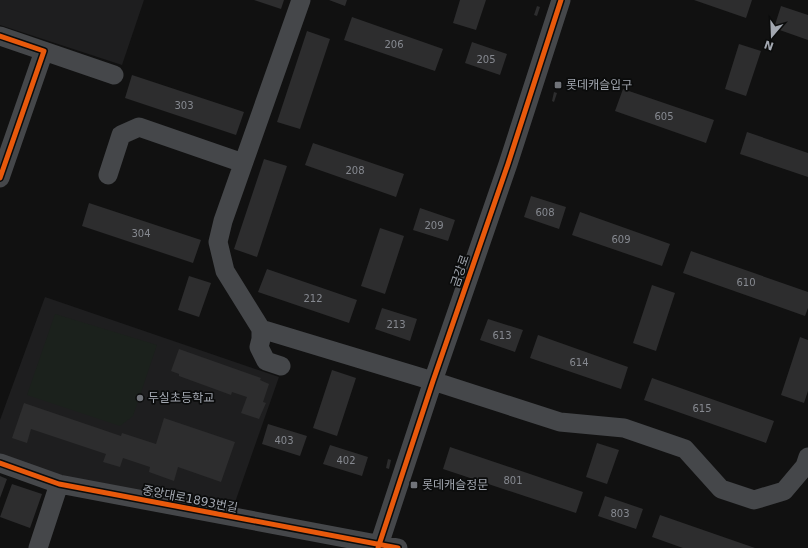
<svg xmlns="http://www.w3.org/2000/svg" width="808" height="548" viewBox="0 0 808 548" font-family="'DejaVu Sans','Noto Sans KR',sans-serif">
<rect width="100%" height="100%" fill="#111"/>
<!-- built -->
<path fill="#1e1e1f" d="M0,0H144L122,65L0,25Z
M45,297L279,377L232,511L58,478L0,455V420Z"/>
<!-- green -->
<path fill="#1b211c" d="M55,314L157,345L133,416L120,426L27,395Z"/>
<!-- building -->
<path fill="#2d2d2e" d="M254,0H284L281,9Z
M329,0H347L345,6Z
M460,0H486L476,30L453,23Z
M694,0H752L746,18Z
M537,6L540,7L537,16L534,15Z
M781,6L808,15V40L774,28Z
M352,17L443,49L435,71L344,40Z
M307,31L330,39L300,129L277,122Z
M472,42L507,54L500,75L465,63Z
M739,44L761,51L746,96L725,89Z
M132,75L244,112L236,135L125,98Z
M623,89L714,120L706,143L615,111Z
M554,92L557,93L554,102L552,101Z
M747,132L808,153V177L740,154Z
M313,143L404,174L396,197L305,165Z
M264,159L287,166L257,257L234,249Z
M531,196L566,207L559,229L524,217Z
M89,203L201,240L193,263L82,226Z
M420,208L455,220L448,241L413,230Z
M580,212L670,244L662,266L572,235Z
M380,228L404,236L385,294L361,286Z
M691,251L808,292V308L805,316L683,273Z
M267,269L357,300L349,323L258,292Z
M189,276L211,283L199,317L178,310Z
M652,285L675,293L656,351L633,343Z
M382,308L417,319L410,341L375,329Z
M488,319L523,330L515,352L480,340Z
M538,335L628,367L621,389L530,358Z
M800,337L808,340V391L804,403L781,395Z
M179,349L261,378L260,380L269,384L263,402L266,403L259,419L241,413L247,397L232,392L231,395L179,376V374L171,371Z
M332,370L356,378L337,436L313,428Z
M652,378L774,421L766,443L644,400Z
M24,403L121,436L122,433L156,444L164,418L235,442L221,482L178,467L174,481L149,472L150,467L123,458L120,467L103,462L106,454L31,429L27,443L12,438Z
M268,424L307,436L300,456L262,444Z
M597,443L619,450L607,484L586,477Z
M330,445L368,457L362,476L323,464Z
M450,447L583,492L576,513L443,469Z
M388,459L391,460L389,469L386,468Z
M0,476L7,479L0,498Z
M12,484L42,494L30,528L0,517Z
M605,496L643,509L636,529L598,516Z
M660,515L755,548H683L652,537Z"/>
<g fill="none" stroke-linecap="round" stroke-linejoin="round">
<!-- minor -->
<path stroke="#45474a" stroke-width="19" d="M0,36L114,75
M108,175L121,135L139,127L243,163
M0,178L44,51
M261,329L225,271L218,242L223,221L301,0
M281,366L266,361L259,347L261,339V329L433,381L560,422L624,428L685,449L721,489L754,500L784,491L805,466L808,457
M0,463L59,484L398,548
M38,548L59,484
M378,548L433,381L508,164L561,0"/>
<defs>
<path id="cycleway" d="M0,36L44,51L0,178
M0,463L59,484L398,548
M378,548L433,381L508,164L561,0"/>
</defs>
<!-- cycleway casing -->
<use href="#cycleway" stroke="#0b0c0c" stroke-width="8"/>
<!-- cycleway -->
<use href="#cycleway" stroke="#e8590c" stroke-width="5"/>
</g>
<!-- markers -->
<g fill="#707379" stroke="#0b0c0c" stroke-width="1.5">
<rect x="554" y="81" width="8" height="8" rx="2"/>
<circle cx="140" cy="398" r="4"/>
<rect x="410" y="481" width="8" height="8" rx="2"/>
</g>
<g text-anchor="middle" stroke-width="3.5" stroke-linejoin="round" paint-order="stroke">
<!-- number labels -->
<g font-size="10" fill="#868990">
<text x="394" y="48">206</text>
<text x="486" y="63">205</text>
<text x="184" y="109">303</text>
<text x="664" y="120">605</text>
<text x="355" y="174">208</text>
<text x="545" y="216">608</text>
<text x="434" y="229">209</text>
<text x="141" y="237">304</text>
<text x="621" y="243">609</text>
<text x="746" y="286">610</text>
<text x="313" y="302">212</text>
<text x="396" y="328">213</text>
<text x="502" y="339">613</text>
<text x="579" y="366">614</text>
<text x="702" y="412">615</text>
<text x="284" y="444">403</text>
<text x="346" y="464">402</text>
<text x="513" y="484">801</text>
<text x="620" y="517">803</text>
</g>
<!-- poi labels -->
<g font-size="12" fill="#a3a8b1" stroke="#0b0c0c" text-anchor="start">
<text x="566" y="89">롯데캐슬입구</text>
<text x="148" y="402">두실초등학교</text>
<text x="422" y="489">롯데캐슬정문</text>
</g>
<!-- street labels -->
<g font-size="12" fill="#a3a8b1" stroke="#0b0c0c">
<text transform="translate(460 271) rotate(-71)" y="4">금강로</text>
<text transform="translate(190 499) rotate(11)" y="4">중앙대로1893번길</text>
</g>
</g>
<!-- north arrow -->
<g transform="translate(772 36) rotate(199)" stroke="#0b0c0c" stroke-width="3" paint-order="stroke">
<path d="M0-3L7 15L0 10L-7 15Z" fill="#a3a8b1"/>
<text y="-6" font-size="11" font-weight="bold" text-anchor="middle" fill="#a3a8b1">N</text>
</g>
</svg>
